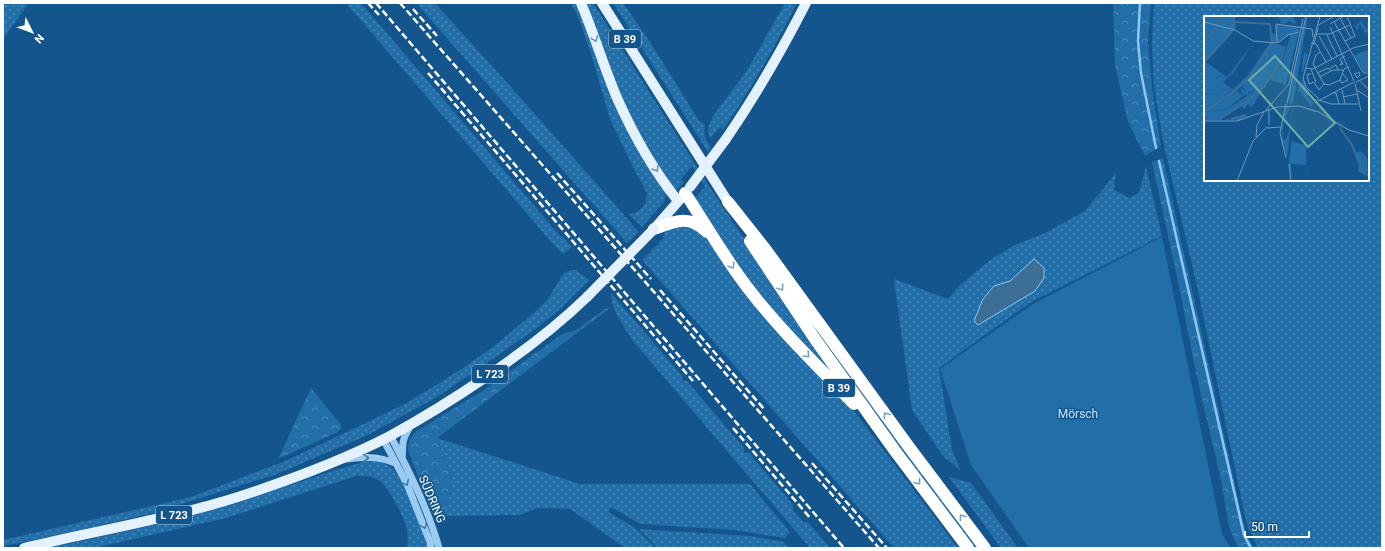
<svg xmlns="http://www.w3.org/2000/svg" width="1385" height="551" viewBox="0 0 1385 551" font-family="Roboto,sans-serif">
<defs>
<pattern id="grass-dots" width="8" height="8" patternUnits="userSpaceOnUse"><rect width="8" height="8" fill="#226ea9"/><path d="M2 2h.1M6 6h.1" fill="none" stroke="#4e8bba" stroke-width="1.8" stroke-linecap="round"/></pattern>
<pattern id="forest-crowns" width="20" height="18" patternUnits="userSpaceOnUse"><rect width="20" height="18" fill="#226ea9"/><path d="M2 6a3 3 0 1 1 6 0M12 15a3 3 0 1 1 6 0" fill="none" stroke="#4e8bba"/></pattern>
</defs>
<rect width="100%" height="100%" fill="#13558c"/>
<!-- grass -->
<path fill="url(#grass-dots)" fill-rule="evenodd" d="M6,3H29L3,39V7Z
M346,3H361L561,237L562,236L572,247L563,254L553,244Z
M416,3H435L511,87L639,232L627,243Z
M571,3H577L665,190L666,196L664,202L642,227L629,214L635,213L640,210L646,202L647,193L633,167L610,119L592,57L579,19Z
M585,3H593L707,183L840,383L794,337L737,264L694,199V196L696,197L705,186L692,166L681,179L684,182L677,190L668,181L634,124L621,98L607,57Z
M613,3H623L650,42L698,119L705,125C703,134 705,140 711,147L708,152Z
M785,3H797C775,47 751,89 723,130L720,127L710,139L708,130L709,125L713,116L746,72Z
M1154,3H1382V548H1258L1248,527L1244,512L1197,286L1163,141L1154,86L1152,44ZM1205,17H1368V180H1205Z
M1146,166L1162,236L1031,302L939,368L952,450L961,471L943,456L912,410L894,279L948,299L960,285L990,260L1013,246L1045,233L1085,211L1116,173L1114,190L1129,198L1139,193ZM1034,259L974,320L994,286L1010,281Z
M676,225L701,229L851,407L958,548H894L642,260L664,238L662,236L667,230Z
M572,270H576L589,280L559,310L538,327L490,361L437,397L368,435L277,474L153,513L81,530L3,546V540L191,497L285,461L349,431L407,403L460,370L493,347L536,311L548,299L561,277L566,272Z
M611,293L682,376V380L687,381L744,448V453H749L793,505V510L803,522H808L830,548H810L633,341C624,326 611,311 611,293Z
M834,355L846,371L979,548H974L883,427L833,356Z
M437,438L580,484H750L790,532L785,538L734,530L640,524L611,507L608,512L634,527L656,548H625L570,509L538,508L519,515L444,516L453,480Z
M375,461C380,462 385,463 389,466C408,481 421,525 428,548H407C408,540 408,531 405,523C401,512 387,484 377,479C370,475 363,476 356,476L226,518L94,548H48L128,531L235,504L332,471L363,462Z
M949,477L971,483L1018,548H1001Z
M639,529L750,536L784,542L788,548H658Z"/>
<!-- forest -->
<path fill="url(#forest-crowns)" d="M1113,3H1151L1148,42L1152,87L1161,146L1145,156L1128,122L1115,65Z
M1163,158L1243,521L1247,536L1254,548H1238L1229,527L1220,475L1197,378L1180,291L1152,162Z
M610,308L437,438L453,480L444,516H433L408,450L409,440L415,432L484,390L562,334L576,330L605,309Z
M311,388L341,425V429L336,433L278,459Z"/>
<!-- garden -->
<path fill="#226ea9" d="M1162,237L1222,534L1231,548H1029L971,465L940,369L1033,304Z"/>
<!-- water -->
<path fill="#3d6e96" stroke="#8cc8f4" d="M1034,259L1044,268V278L1035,291L978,325L974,321L983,299L994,286L1010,281Z"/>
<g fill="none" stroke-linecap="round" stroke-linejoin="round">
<!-- stream -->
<path stroke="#8cc8f4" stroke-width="2.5" d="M1140,3L1138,41L1141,73L1156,148
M1159,161L1244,535L1251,548"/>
<!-- minor -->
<path stroke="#9bcbf1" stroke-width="7" d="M390,435C409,471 428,509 439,548
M383,439L407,484L430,542L431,548
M402,458C403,453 402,449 403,444C403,437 408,431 411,425
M347,459C365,457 377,456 395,463"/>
<!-- major -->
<path stroke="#e4f2ff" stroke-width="10" d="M581,3C594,34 604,67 617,98C633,134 654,171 678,201
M602,3L728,202
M726,139C756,95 782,50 806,3
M654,229L682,197
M24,548C95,531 168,519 238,497C290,480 342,461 390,436C423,418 455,398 486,377C523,352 555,328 587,297"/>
<!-- highway -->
<path stroke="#fff" stroke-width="12" d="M685,193C707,226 726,261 751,292C782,332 819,367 854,404
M728,202L766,250L909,447L985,548
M654,229C675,221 689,214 707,232
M750,241L815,339L895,451L968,548"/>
<!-- rail -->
<path stroke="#fff" stroke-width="2.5" stroke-dasharray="7 3" stroke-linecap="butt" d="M368,3L379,15
M376,3L844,548
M400,3L879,548
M413,9L437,36
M428,73L693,381
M557,173L651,279
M660,290L764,409
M733,428L811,519
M812,463L887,548"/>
<!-- major-bridge -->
<path stroke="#e4f2ff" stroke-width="10" d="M690,187L726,139
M587,297L654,229"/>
</g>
<!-- one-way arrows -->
<defs><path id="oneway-chevron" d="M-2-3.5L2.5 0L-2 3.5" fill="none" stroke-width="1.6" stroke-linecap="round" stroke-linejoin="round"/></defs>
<g stroke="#6794ba">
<use href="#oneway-chevron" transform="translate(595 39) rotate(69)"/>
<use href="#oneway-chevron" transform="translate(656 169) rotate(59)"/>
</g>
<g stroke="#7da2c0">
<use href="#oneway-chevron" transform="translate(732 266) rotate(56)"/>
<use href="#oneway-chevron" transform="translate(781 288) rotate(56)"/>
<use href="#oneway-chevron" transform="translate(807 355) rotate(46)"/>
<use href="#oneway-chevron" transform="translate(886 415) rotate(-126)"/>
<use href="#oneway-chevron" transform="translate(918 482) rotate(53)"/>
<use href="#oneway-chevron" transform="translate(962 517) rotate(-127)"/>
</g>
<g stroke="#3c78aa">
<use href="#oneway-chevron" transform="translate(366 458) rotate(-1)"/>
<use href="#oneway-chevron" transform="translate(406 483) rotate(62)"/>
<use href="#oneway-chevron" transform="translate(424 526) rotate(69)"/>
</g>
<g text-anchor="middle" stroke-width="3" stroke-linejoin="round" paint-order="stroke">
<!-- shield labels -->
<g fill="#13558c" stroke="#b8ccdc" stroke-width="1">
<rect x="609" y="30" width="32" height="18" rx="3"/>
<rect x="472" y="365" width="36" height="18" rx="3"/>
<rect x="823" y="379" width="32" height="18" rx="3"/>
<rect x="156" y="506" width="36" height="18" rx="3"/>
</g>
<g font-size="11" font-weight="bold" fill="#fff">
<text x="625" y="43">B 39</text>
<text x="490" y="378">L 723</text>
<text x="839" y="392">B 39</text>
<text x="174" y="519">L 723</text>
</g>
<!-- park labels -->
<g font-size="12" fill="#c1e2fc" stroke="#13558c">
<text x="1078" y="418">Mörsch</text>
</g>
<!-- street labels -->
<g font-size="12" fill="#fff" stroke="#13558c">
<text transform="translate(432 499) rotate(67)" y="4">SÜDRING</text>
</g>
</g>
<!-- overview -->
<g transform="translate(1204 16)">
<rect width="165" height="165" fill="#13558c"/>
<path d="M74,0H88L94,9L84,5L83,7L77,8ZM101,0L86,73L102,0H104L89,88H85L86,81L83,90H89L83,142L78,125V108ZM86,91H88L86,112L82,123L79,124V107ZM157,0L158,6L163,13V8L159,6L158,0L159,5L164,7L165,16L161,17L156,8L154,13L157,12L153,14L151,10L157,5ZM66,8L68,27L81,30L76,48L57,73L16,104L45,100L36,104L7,103L0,101V96L22,94L50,75L44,76L37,70L19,83L22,78L28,75L23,73L15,74L10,79L3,78L19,66L29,73L44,59L65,28L68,27ZM165,34V56H160L150,40L156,36ZM100,36L104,38L99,56L97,55L96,69L98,63L105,75L104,81L110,87L107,91L95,74L92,88ZM15,57L17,58L12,62L14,69L0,68V59L6,61ZM92,90L109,94L122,101L140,112L165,120L136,111L148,129L152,137L157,135L163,142L164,161L154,155L155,147L149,132L135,110L114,97ZM92,92L88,125L101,129L116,128L100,130H102L103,165L102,149L87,148L88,165L85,146Z" fill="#226ea9" fill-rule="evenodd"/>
<path d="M0,0H30V5L71,8L32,6L31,14L2,46L23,61L49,27L30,56L17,68L0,80V68L7,67L14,70L10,65L17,58L6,61L0,59ZM62,69L48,91L44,88L40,93L37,90L16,104H0V102L15,103ZM36,72L45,76L44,79H40L23,93L0,96V84L1,87H15L32,75L39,79Z" fill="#226ea9"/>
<path d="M24,73L28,75L22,78L15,87H1L0,80L3,78L10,79L15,74Z" fill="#226ea9"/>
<path d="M71,9L96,10L82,69L66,64L77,49L86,21V18L75,26H68V17L72,18Z" fill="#226ea9"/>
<path fill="none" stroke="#3d6e96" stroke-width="2" d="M31,6L66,8L68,26M0,26L14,11L15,0M0,46L25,19L30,9V0M156,65L165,74M62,68L76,48L81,30M32,74L46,61L68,27M0,96L32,74M16,103L46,83L62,69M27,103L42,99M136,112L148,129L160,158"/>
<path fill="none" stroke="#7199ba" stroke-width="1" d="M136,2L147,22M0,6L31,14L49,25L73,27L72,8L108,13L109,21M130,6L157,53L160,57H165M126,8L140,0M113,10L130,0M126,11L150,65M113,18H126L146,9M123,19L133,40M115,20L128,43M141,25L151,20L143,0M74,27L84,19L95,16M107,27L112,28L122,46M110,28L114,12M116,36L112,39L109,48L120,68L125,69L136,64L140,53L144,51M138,46L136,49L139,48L136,43L141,40M101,52L109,53L149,32L165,28M126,52L132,49L134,54M107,53L112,66M113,57L124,52L128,55M150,57L151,58L153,62L156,59L155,56L151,58M107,58H103L105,68L110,66L115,74L120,68M115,61L129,54H139M136,64L138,67L144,64L139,58M152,66L165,60M151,67L157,95M138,74L141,88M153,74L165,82M129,77H132L135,88M139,81L153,78M114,82L102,71L99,62L116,0M114,82V85L150,66M115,84L127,88H154M83,87L102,0M82,88L76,117L82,142M65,93V109M62,94L85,68L99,3M0,105H33L73,91L95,90L115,96L145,114L165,120M63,112L77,111M52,121L53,109L60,96M85,148L87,165M33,165L49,125L63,111"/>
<path fill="#6fada8" fill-opacity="0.15" stroke="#6fada8" stroke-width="2" d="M71,40L131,107L104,131L45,64Z"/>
<rect width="165" height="165" fill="none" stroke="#fff" stroke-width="2"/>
</g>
<!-- border -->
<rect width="1385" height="551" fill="none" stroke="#ffffff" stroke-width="8"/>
<!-- north arrow -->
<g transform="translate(32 32) rotate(132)" stroke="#13558c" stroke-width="3" paint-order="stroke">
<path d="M0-3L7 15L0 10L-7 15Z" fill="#ffffff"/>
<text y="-6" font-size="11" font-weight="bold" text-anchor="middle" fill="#ffffff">N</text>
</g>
<!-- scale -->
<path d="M1245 531v6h64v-6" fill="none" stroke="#ffffff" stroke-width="2"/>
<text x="1251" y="531" font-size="12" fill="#ffffff" stroke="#13558c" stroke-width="3" paint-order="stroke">50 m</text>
</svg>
